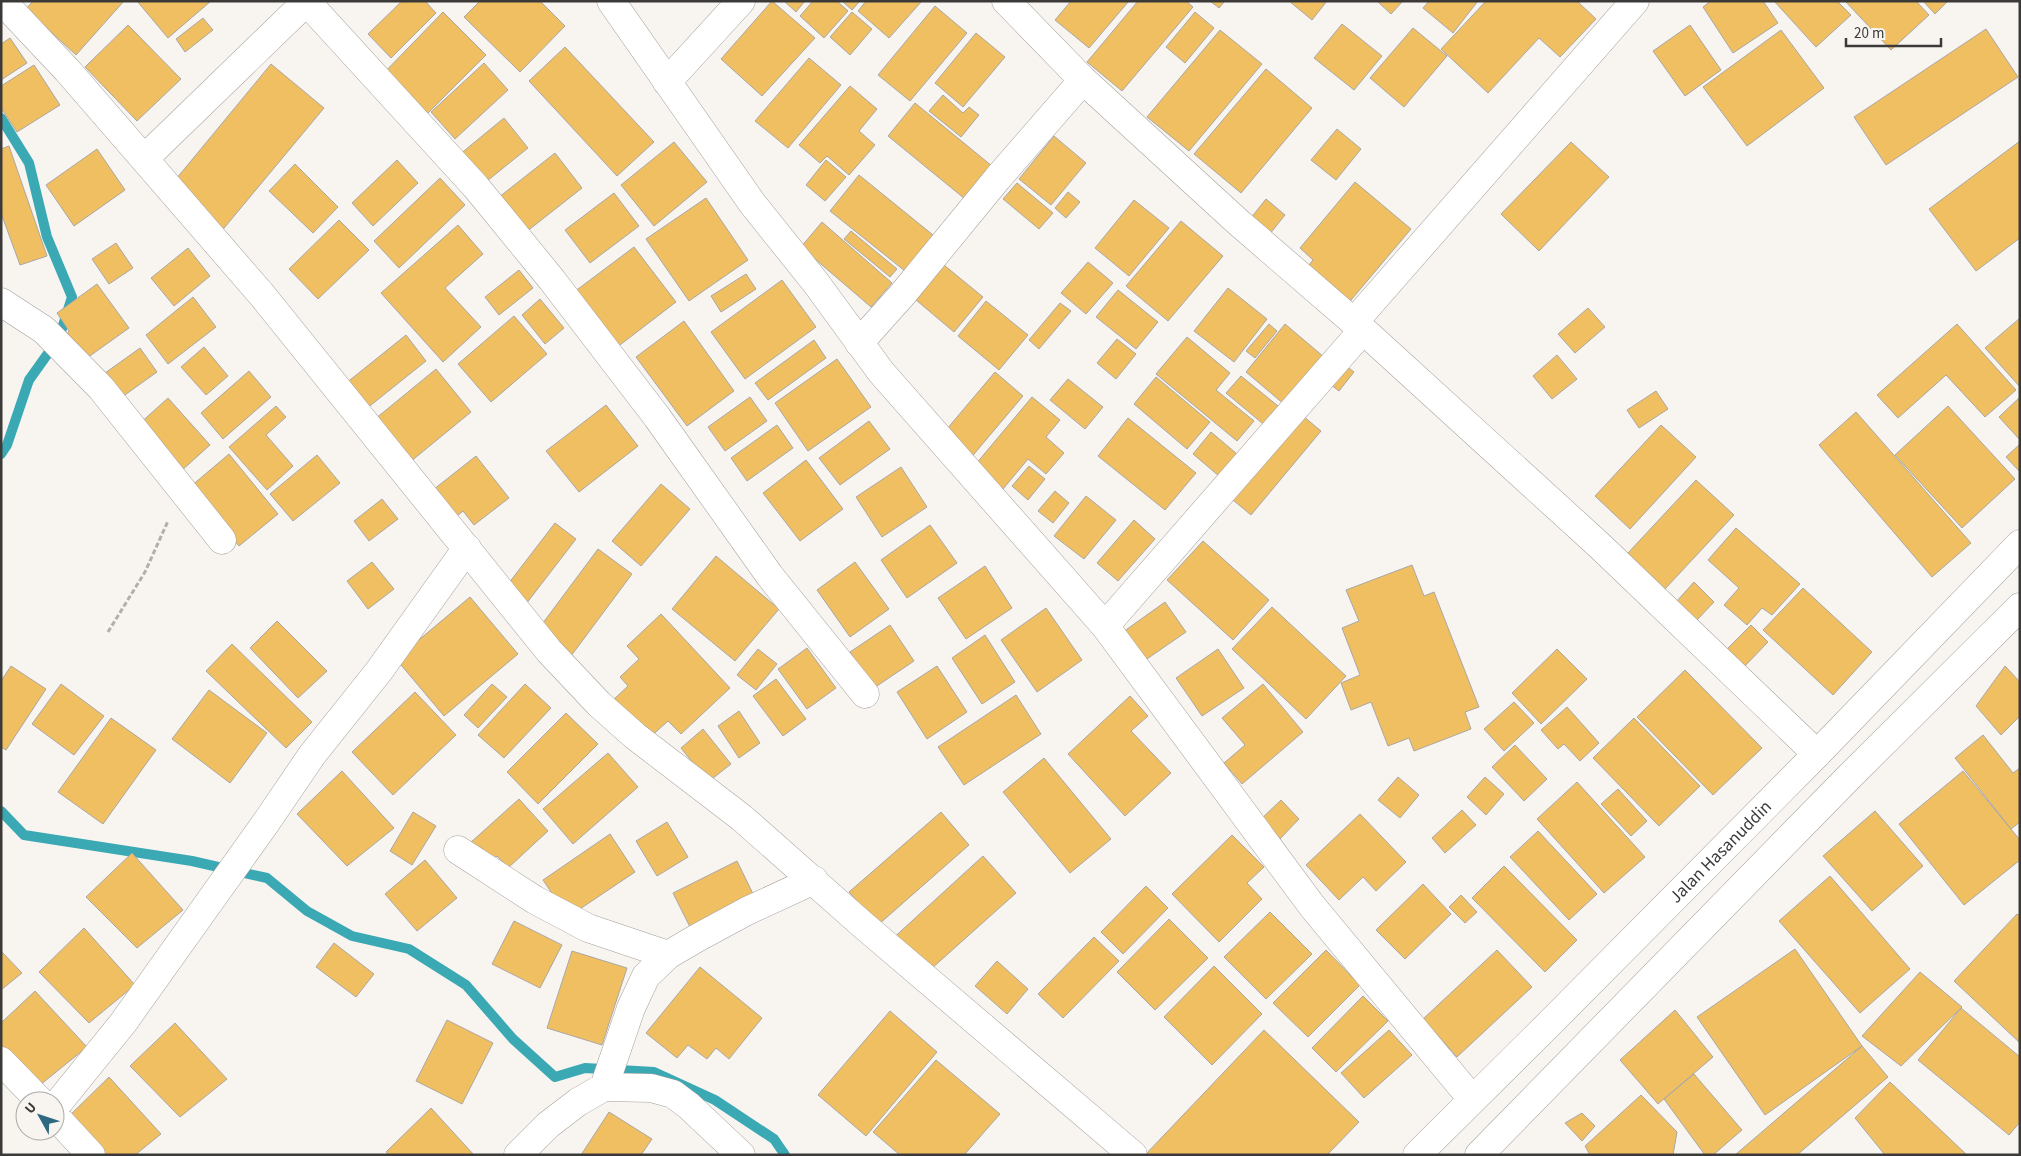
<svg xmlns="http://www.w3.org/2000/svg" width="2021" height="1156" viewBox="0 0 2021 1156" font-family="'Source Sans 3',sans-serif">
<rect width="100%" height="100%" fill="#f8f5f1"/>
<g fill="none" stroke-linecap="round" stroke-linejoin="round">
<!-- stream -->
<path stroke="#3aa9b4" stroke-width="10" d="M1,118L29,163L47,237L72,297L59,338L29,380L7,445L1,454
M1,811L24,835L192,861L267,878L307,911L352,936L409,949L466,985L513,1039L555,1077L585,1068L654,1072L715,1100L774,1139L785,1155"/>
</g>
<!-- building -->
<path fill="#f0bf62" stroke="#aaa7a3" d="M33,1H124L76,55L26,9Z
M137,1H211L168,38Z
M402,1H425L436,13L391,58L368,34Z
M480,1H540L565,26L520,72L464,17Z
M772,1L815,38L762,96L721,59Z
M784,1H805L796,12Z
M813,1H837L848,11L824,38L800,16Z
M842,1H860L852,10Z
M866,1H922L889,38L858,11Z
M1071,1H1129L1089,48L1055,20Z
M1138,1H1186L1193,7L1122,91L1087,62Z
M1210,1H1225L1219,8Z
M1289,1H1327L1312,20Z
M1377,1H1403L1391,14Z
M1429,1H1478L1453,33L1423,8Z
M1486,1H1577L1596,19L1560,57L1539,38L1488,93L1441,49Z
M1711,1H1763L1778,23L1733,53L1703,7Z
M1774,1H1837L1851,15L1816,47Z
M1845,1H1916L1929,15L1891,50Z
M1923,1H1948L1935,14Z
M935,6L967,33L910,101L878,75Z
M443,12L486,55L421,120L379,78Z
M852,12L872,29L850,55L830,37Z
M1195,12L1214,28L1185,63L1166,47Z
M203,18L213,30L185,52L176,39Z
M1342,24L1382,56L1354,90L1314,58Z
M128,25L181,79L137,121L85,67Z
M1690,25L1721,70L1685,96L1653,51Z
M1413,28L1447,56L1404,107L1370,78Z
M1986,29L2018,77L1886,165L1854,117Z
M1220,30L1262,64L1189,151L1147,117Z
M1781,30L1824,88L1747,146L1703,87Z
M976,33L1005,57L963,107L935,83Z
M10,38L27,63L1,80V44Z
M565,47L654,142L617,176L529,81Z
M809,58L841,85L788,148L755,121Z
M484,63L508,90L455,139L431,112Z
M271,64L324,108L215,239L162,196Z
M34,65L60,105L17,132L1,108V86Z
M1266,69L1312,108L1241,193L1194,154Z
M850,86L877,109L859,131L875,145L849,175L827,156L820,163L799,145Z
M943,95L963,113L969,107L979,115L961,137L929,111Z
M915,103L992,166L965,199L888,136Z
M504,118L528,148L482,185L459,155Z
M1337,129L1361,149L1336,180L1311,160Z
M1054,136L1086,163L1051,205L1019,179Z
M2020,141V238L1976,271L1929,209Z
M674,142L707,182L654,226L621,185Z
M1571,142L1609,177L1539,251L1501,214Z
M9,146L47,256L20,265L1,213V149Z
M97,149L125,190L74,226L46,185Z
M555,153L582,188L521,236L494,201Z
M397,160L418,183L373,226L352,203Z
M826,160L846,177L825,201L806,185Z
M295,164L338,207L313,233L269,191Z
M859,175L933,235L905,271L830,211Z
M440,178L465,205L399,268L374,241Z
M1355,182L1411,229L1346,306L1304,271L1313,260L1300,248Z
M1017,183L1053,213L1039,229L1003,199Z
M1068,192L1080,202L1066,218L1055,208Z
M614,193L639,226L590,263L565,230Z
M706,198L748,260L689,301L646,239Z
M1266,199L1285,215L1269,235L1250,219Z
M1134,200L1169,228L1129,276L1095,248Z
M339,220L369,250L318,299L289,269Z
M1181,221L1223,256L1168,321L1126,286Z
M822,222L892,283L871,307L801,247Z
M458,225L483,254L445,288L481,327L443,362L381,293Z
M851,231L897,269L890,277L844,239Z
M116,243L133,268L109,284L92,259Z
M634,247L676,302L616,348L574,292Z
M188,248L210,276L174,306L151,278Z
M1088,262L1113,283L1086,314L1061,293Z
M944,265L983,297L954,332L916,300Z
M519,270L533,288L499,315L485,297Z
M746,274L756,289L721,312L711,296Z
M782,280L816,327L745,379L711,332Z
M97,284L129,328L87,358L62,341L69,331L57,313Z
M1228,288L1267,319L1234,362L1194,331Z
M1118,290L1158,322L1136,349L1096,317Z
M193,297L216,327L168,364L146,335Z
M540,299L564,328L545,344L522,315Z
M986,301L1028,335L999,370L958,336Z
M1060,303L1071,311L1039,349L1029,340Z
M1588,308L1605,327L1575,353L1558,334Z
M514,316L547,354L491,402L458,364Z
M2020,318V387L1985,348Z
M684,321L734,391L687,426L636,357Z
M1269,324L1277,331L1255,358L1246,351Z
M1285,324L1324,357L1285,405L1246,372Z
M1957,324L2016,390L1985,417L1946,375L1898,418L1877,395Z
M406,335L426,361L361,413L340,388Z
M1187,337L1230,373L1216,390L1254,421L1237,441L1156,374Z
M1117,339L1136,354L1116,379L1097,363Z
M814,340L826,358L768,400L755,383Z
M204,347L228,376L206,395L181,367Z
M140,348L157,372L108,407L91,383Z
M1557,355L1577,379L1552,399L1533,376Z
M837,359L871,407L808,451L775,403Z
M1341,362L1354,372L1339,391L1326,381Z
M436,369L471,412L404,467L369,424Z
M249,371L271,397L223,439L201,413Z
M995,372L1023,396L969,460L941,436Z
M1241,376L1283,410L1268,428L1226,393Z
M1156,377L1210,422L1187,449L1134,404Z
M1068,379L1103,407L1085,429L1050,400Z
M1656,391L1668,409L1639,428L1627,410Z
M750,397L767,421L725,451L708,427Z
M1032,397L1060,420L1046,437L1064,453L1046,474L1028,459L1003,489L975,465Z
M2020,397V440L1999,417Z
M168,398L210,445L180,472L138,425Z
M606,405L638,446L579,492L546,451Z
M276,406L286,417L266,435L293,466L267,490L229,447Z
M1948,406L2015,479L1962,528L1895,455Z
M1856,412L1971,543L1932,577L1819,445Z
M1303,416L1321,431L1251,515L1233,500Z
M1128,418L1196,473L1165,510L1098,456Z
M869,421L890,449L840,485L819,458Z
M777,425L793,448L747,481L731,458Z
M1661,425L1696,457L1630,529L1595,496Z
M1211,432L1237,454L1219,476L1193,454Z
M2020,444V472L2006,457Z
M229,454L278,514L239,546L190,487Z
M317,455L340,483L293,521L270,494Z
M476,456L509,498L474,525L463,511L451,521L429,493Z
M806,460L843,509L800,541L763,493Z
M1029,466L1045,479L1028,500L1012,486Z
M901,467L927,507L882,537L856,497Z
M1696,480L1734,515L1664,590L1627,554Z
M661,484L690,509L641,566L612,541Z
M1055,491L1069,503L1053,523L1038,511Z
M1086,496L1116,520L1084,559L1054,536Z
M382,499L398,519L369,541L354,521Z
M1134,520L1155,539L1118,581L1097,563Z
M555,523L576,539L526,604L505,588Z
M930,525L957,563L907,598L881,560Z
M1736,528L1800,584L1772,615L1762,608L1747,625L1724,605L1739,588L1708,560Z
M1203,541L1269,600L1233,640L1167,580Z
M598,549L632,574L565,664L531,639Z
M716,556L779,609L735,661L672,609Z
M372,562L394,589L368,609L347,581Z
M855,562L889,609L850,637L817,590Z
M1412,565L1424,596L1434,592L1479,707L1465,712L1471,729L1414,751L1409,738L1388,746L1371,702L1351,710L1341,683L1360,675L1342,628L1359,621L1346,590Z
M985,566L1012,608L966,639L938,598Z
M1694,582L1714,602L1696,621L1676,602Z
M1803,588L1872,652L1833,695L1763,630Z
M470,597L518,654L444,716L396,659Z
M1165,602L1186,632L1144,661L1123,632Z
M1272,607L1346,676L1306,719L1232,649Z
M1046,608L1082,660L1037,692L1001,640Z
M661,614L730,688L681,734L668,721L648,739L612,701L628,686L620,677L639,659L627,646Z
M277,621L327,671L298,698L250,648Z
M890,625L914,661L874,688L850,652Z
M1751,625L1768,642L1743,668L1725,651Z
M985,635L1015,682L982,704L952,658Z
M232,644L312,722L286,748L206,671Z
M807,648L836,688L807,709L778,669Z
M758,649L777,664L756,690L737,675Z
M1218,649L1244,688L1202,716L1176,678Z
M1557,649L1587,679L1541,724L1512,693Z
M11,666L46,689L6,750L1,747V681Z
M937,666L967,712L927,739L897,692Z
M2005,666L2020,682V716L2001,735L1976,706Z
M1685,670L1762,748L1713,795L1637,717Z
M776,679L806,719L783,736L753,696Z
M61,684L104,716L74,755L32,724Z
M492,684L507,697L478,728L464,715Z
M525,684L551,708L504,758L478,735Z
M1263,684L1303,732L1242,784L1224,763L1245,745L1222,718Z
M209,690L267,733L230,783L172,739Z
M415,692L456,735L393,795L352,752Z
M1016,695L1041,734L964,785L938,747Z
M1130,696L1148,716L1131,731L1171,773L1125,816L1068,754Z
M1514,702L1534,723L1504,751L1484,729Z
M1567,707L1599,743L1580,761L1564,744L1558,749L1541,730Z
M739,711L760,743L739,758L718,726Z
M566,713L598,744L538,804L507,772Z
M111,718L156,750L103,824L58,792Z
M1634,718L1700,786L1659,826L1593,758Z
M703,729L731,764L708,782L681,748Z
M1983,735L2013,773L2020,768V822L2011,829L1955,758Z
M1515,745L1547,779L1524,801L1492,767Z
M608,753L638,787L573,844L543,809Z
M1044,758L1111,839L1070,873L1003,792Z
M342,771L394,828L347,866L297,814Z
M1963,771L2020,840V860L1964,905L1899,824Z
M1398,777L1419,795L1400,818L1378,800Z
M1485,777L1504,794L1486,815L1467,797Z
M1577,782L1645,857L1604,893L1537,819Z
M1618,789L1647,821L1631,836L1601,804Z
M519,799L548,831L508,868L497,856L489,863L470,843Z
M1281,800L1299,819L1277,842L1258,822Z
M1462,810L1476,825L1445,853L1432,838Z
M1875,811L1923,866L1872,911L1823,856Z
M413,812L436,826L412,865L390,851Z
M941,812L969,845L878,925L849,892Z
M1360,814L1406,862L1376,891L1363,877L1339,900L1306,865Z
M667,822L688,857L657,876L636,841Z
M1538,831L1597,894L1569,920L1510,857Z
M610,834L635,872L568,917L543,880Z
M1232,835L1264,867L1247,883L1262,899L1219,942L1172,894Z
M132,853L183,910L137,948L86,897Z
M983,856L1016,893L921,978L889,942Z
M425,860L457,898L417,931L385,894Z
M737,861L758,904L694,935L673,893Z
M1504,866L1577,940L1545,972L1472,898Z
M1830,876L1910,969L1860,1013L1779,921Z
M1423,884L1451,914L1405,959L1376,930Z
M1146,886L1168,908L1123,954L1101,932Z
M1461,895L1477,912L1465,923L1449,907Z
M1270,912L1312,954L1266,999L1224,957Z
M2017,914L2020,916V1043L1954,981Z
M1169,919L1208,958L1155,1010L1117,972Z
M514,921L562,945L540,988L492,964Z
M84,928L135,985L89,1023L39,972Z
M1094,937L1119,961L1063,1018L1038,994Z
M334,943L374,974L356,997L316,967Z
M1795,949L1862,1046L1765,1115L1697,1017Z
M1326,950L1360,985L1308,1037L1273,1003Z
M1497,950L1532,987L1457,1057L1423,1019Z
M1,951L22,973L1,990Z
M572,951L627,968L602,1045L547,1028Z
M997,961L1028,989L1007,1014L975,986Z
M1214,966L1262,1014L1212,1065L1164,1017Z
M700,967L762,1018L729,1059L716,1048L707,1059L688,1045L677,1058L646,1033Z
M1920,972L1962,1007L1901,1066L1862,1036Z
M35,991L87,1047L40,1085L1,1046V1023Z
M1363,996L1388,1021L1336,1072L1312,1048Z
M1961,1008L2020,1057V1122L2009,1135L1918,1060Z
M1675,1010L1713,1057L1658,1104L1620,1060Z
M890,1011L937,1052L866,1136L818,1095Z
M447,1020L493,1043L462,1104L416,1081Z
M175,1023L227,1079L180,1117L130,1066Z
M1264,1030L1359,1122L1327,1155H1145Z
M1389,1030L1412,1055L1364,1098L1341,1073Z
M1862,1046L1888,1077L1797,1155H1735Z
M936,1060L1000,1114L964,1155H900L873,1132Z
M1694,1074L1742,1130L1713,1155H1705L1664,1099Z
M109,1077L161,1134L135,1155H97L64,1121Z
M1890,1082L1967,1155H1885L1855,1118Z
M1641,1095L1677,1132L1673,1155H1590L1585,1146Z
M431,1108L474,1155H389L386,1152Z
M609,1112L652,1139L641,1155H581Z
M1582,1113L1595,1126L1582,1141L1565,1123Z"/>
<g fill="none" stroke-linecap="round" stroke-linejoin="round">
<defs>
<path id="street" d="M2,1L67,70L262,295L549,651L599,704L635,736L742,818L863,925L1133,1155
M306,1L476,187L552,280L657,417L770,576L865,694
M611,1L752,203L816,283L881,372L1105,626L1312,906L1472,1099
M1006,1L1083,80L1238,222L1363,330L1600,546L1817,754
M667,82L741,1
M144,159L306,2
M1,302L44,330L101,388L222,540
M1354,322L1635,1
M859,343L902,295L997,179L1083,80
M1105,626L1363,330
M458,850L535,900L588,928L668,955
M1,1061L40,1101
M604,1087L631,1008L646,976L668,955L697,938L747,911L814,880
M55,1107L123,1023L265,824L312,755L379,671L467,548
M55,1116L91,1155
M518,1155L548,1125L578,1102L604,1087L651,1088L673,1094L689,1106L741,1155"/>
<g id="secondary">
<path id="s1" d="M1417,1155L1548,1025L1817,754L2020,544"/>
<path d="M1479,1155L1848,778L2020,607"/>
</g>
</defs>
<!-- street casing -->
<use href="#street" stroke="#a4a19d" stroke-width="29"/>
<!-- secondary casing -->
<use href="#secondary" stroke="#a4a19d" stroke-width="29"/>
<!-- path -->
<path stroke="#b2b0ad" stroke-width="3" stroke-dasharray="5 2.5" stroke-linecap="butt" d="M108,632L145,572L168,521"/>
<!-- street -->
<use href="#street" stroke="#fff" stroke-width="28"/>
<!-- secondary -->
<use href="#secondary" stroke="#fff" stroke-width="28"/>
</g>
<g text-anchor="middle" stroke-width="4" stroke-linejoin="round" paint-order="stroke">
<!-- street labels -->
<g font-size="18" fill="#3b3a39" stroke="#f8f5f1">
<text dy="6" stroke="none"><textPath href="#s1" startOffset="429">Jalan Hasanuddin</textPath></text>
</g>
</g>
<!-- border -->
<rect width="2021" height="1156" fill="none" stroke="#3b3a39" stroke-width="5"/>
<!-- north arrow -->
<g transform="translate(40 1116) rotate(310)"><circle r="24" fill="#f8f5f1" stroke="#acaaa7"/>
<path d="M0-4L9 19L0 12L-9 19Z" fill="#2e6881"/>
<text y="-8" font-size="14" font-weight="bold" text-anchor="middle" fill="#3b3a39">U</text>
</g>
<!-- scale -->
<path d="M1846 38v8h95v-8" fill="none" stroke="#3b3a39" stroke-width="2.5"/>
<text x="1854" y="38" font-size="15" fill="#3b3a39" stroke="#f8f5f1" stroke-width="4" paint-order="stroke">20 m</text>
</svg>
